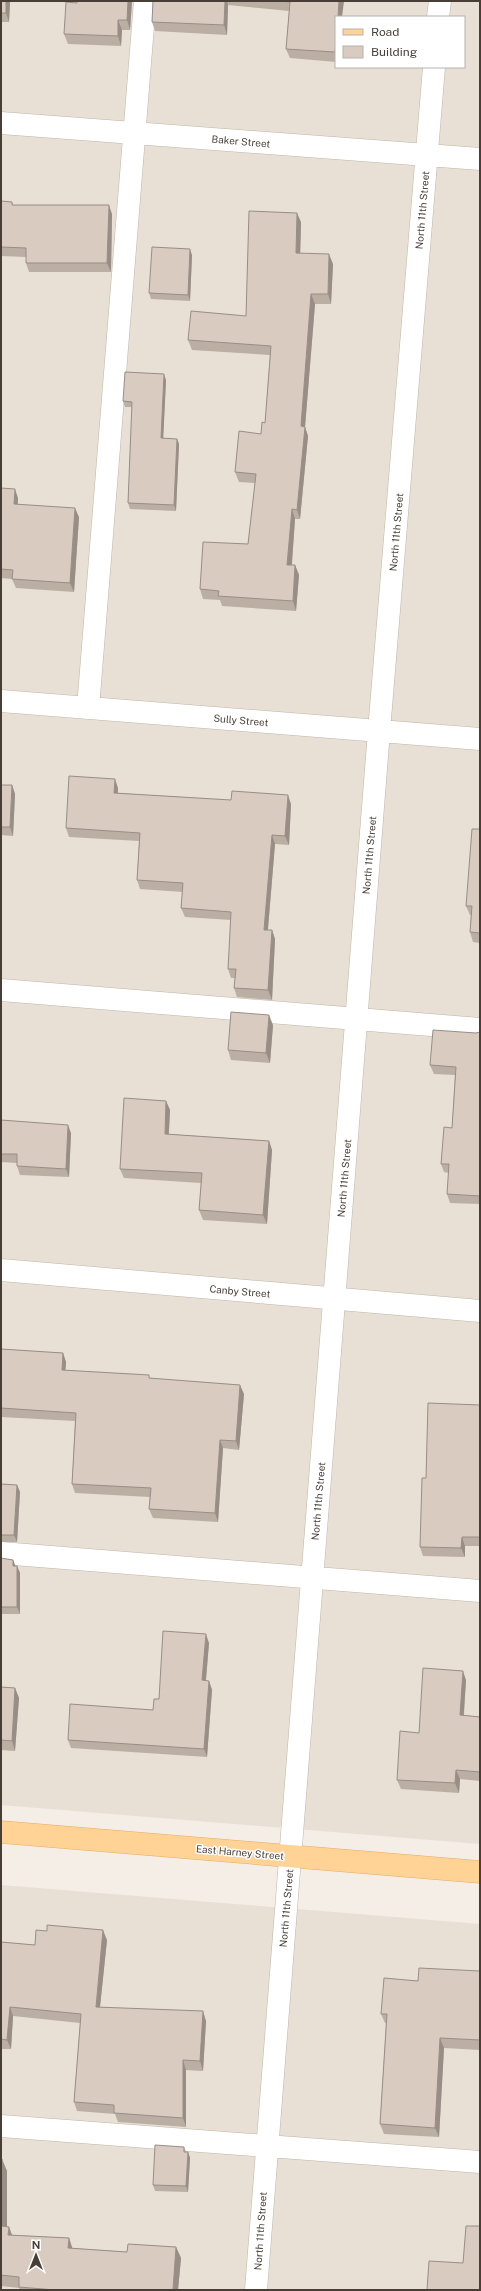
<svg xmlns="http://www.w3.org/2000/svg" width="481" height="2291" viewBox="0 0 481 2291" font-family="'Public Sans',sans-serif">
<rect width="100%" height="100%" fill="#f4eee7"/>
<!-- residential -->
<path fill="#e8dfd5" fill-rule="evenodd" d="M1,1H480V1844L1,1805ZM336,17H464V67H336Z
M1,1885L480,1924V2290H1Z"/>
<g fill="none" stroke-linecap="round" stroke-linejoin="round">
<defs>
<path id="minor" d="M438,17L440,1
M1,123L480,159
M1,701L480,739
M88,708L145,1
M1,990L480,1029
M1,1270L480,1311
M1,1553L480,1591
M1,2126L480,2162
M256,2290L379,731L434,67"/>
<path id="major" d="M1,1832L480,1872"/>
</defs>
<!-- minor casing -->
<use href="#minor" stroke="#c0b5a9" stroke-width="23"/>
<!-- major casing -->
<use href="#major" stroke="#e8ac61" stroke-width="23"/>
<!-- minor -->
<use href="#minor" stroke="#fff" stroke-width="22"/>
<!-- major -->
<use href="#major" stroke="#ffd295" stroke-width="22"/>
</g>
<!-- wall -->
<path fill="#bbafa4" d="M1,1H10L9,22H1Z
M77,1H132L130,30H122L121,46L68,44L64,34L77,3Z
M153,1H344L336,17V62L290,58L286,49L289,11L228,5L227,35L155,31L152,22Z
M1,201L12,202L13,205L112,214L111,272H29L26,263V257L1,256Z
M301,222L300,253L333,264L331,304H315L305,427L308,436L300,519H295L292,565H295L299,575L296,611L222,606L220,600L203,599L200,589L248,544L255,483L239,482L235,472L261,434L265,423L270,355L192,350L188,340L246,316Z
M192,255L190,301L151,299L149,293Z
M166,380L163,438L177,439L179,444L176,511L130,509L128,503L132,407H125L123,401Z
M1,488L18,498V504L79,517L74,592L16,588L12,579L1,578Z
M1,785H12L15,794L13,836L1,835Z
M118,788V793L291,804L289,845L275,844L268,930H272L275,939L272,1000L237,997L234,988L235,978H231L228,969L231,920L185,917L181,908L183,892L140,889L137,880L139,841L69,837L66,828Z
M480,829V943L473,942L470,932L471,915H470L466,906Z
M273,1025L270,1063L231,1060L228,1050Z
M480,1032V1204L450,1203L447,1194L449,1173L444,1172L441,1164L452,1128L455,1075L434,1074L430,1065L476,1033Z
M166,1101L170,1110L169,1134L269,1141L272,1150L267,1224L203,1220L199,1210L201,1183L124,1178L120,1169Z
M1,1120L71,1133L69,1177L20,1175L17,1166V1163L1,1162Z
M1,1349L63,1353L66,1362L65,1370L150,1378L244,1394L239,1450L223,1448L218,1522L153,1518L149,1509L150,1497L75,1493L72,1484L75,1421L1,1417Z
M480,1405V1546H465V1557L423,1556L420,1547L426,1478Z
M1,1484L17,1485L20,1492L17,1542H1Z
M1,1558L13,1560L15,1566H17L20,1573V1614H1Z
M209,1643L206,1681H209L212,1690L207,1757L71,1748L68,1740L153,1710L159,1699Z
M466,1680L464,1715L480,1717V1781L460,1779L459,1793L401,1789L397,1780L419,1733Z
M1,1687L15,1688L19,1698L15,1751L1,1750Z
M107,1940L100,2007L206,2021L203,2071L186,2070V2127L118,2122L115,2114L77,2111L74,2102L80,2023L13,2016L11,2049H1V1942L35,1945Z
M480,1971V2050L444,2048L439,2137L384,2134L380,2124L386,2023H385L381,2014L418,1981Z
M184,2147L186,2152H188L190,2158L188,2192L155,2191L153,2185Z
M1,2159L7,2171V2227H9L12,2235L69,2238L72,2248L127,2252L176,2247L181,2258L178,2290H20L19,2288L1,2286Z"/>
<!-- shaded-wall -->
<path fill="#988e86" d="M6,1H10L9,22L6,13Z
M128,1H132V2L130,30L127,20Z
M225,1H227L228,5L227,35L224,25Z
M339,1H344L342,17H338Z
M118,20L122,30L121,46L118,36Z
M109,205L112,214L111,272L107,263Z
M297,213L301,222L300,263L296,253Z
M190,249L192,255L190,301L188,295Z
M329,254L333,264L331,304L328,294Z
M311,294L315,304L305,427L308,436L300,519L297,510L301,426Z
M164,374L166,380L163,443L161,438Z
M177,439L179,444L176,511L174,505Z
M15,489L18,498L17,513L14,504Z
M75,508L79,517L74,592L70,583Z
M292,509L295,519L291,574L287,565Z
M295,565L299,575L296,611L293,601Z
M115,779L118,788L117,802L114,793Z
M12,785L15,794L13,836L10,827Z
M288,795L291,804L289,845L285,836Z
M272,835L275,844L267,939L264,930Z
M272,930L275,939L272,1000L268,990Z
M269,1015L273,1025L270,1063L266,1053Z
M166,1101L170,1110L168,1144L165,1134Z
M68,1125L71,1133L69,1177L66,1169Z
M269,1141L272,1150L267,1224L263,1215Z
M63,1353L66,1362L65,1378L62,1370Z
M240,1385L244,1394L239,1450L236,1441Z
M220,1440L223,1448L218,1522L215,1513Z
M17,1485L20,1492L17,1542L14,1535Z
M462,1537L465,1546V1557L461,1548Z
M13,1560L16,1567L13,1566Z
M17,1566L20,1573V1614L17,1607Z
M206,1634L209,1643L205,1689L202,1680Z
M463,1671L466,1680L463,1724L460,1715Z
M209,1681L212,1690L207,1757L204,1749Z
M15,1688L19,1698L15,1751L12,1741Z
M456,1770L460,1779L459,1793L455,1783Z
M103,1930L107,1940L99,2016L96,2007Z
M10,2007L13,2016L11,2049L7,2040Z
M203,2011L206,2021L203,2071L200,2061Z
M440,2038L444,2048L439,2137L435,2128Z
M183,2060L186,2070V2127L183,2118Z
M188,2152L190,2158L188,2192L186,2186Z
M2,2159L7,2171V2238L2,2226Z
M9,2227L13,2238L8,2235Z
M69,2238L73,2250L68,2248Z
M176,2247L181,2258L178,2290H173Z"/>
<!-- building -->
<path fill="#d9cbbf" stroke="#988e86" d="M1,1H6V13H1Z
M77,1H128L127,20H118V36L64,34L66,2L77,3Z
M153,1H225L224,25L152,22Z
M281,1H339L338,17H336V41L335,52L286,49L290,2Z
M1,201L12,202V205H109L107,263H26V248L1,247Z
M249,211L297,213L296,253L329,254L328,294H311L301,426L305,427L297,510L292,509L287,565H295L293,601L218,596L219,591L200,589L203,542L248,544L256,474L235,472L239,431L261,434L262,422L265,423L271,346L188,340L191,311L246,316Z
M152,247L190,249L188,295L149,293Z
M125,372L164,374L161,438L177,439L174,505L128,503L132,402L123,401Z
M1,488L15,489L14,504L75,508L70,583L12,579L13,570L1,569Z
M69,776L115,779L114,793L231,800L232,791L288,795L285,836L272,835L264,930H272L268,990L234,988L236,969H228L231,912L181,908L183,883L137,880L140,833L66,828Z
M1,785H12L10,827H1Z
M472,829H480V933L470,932L472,906H466Z
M231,1012L269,1015L266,1053L228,1050Z
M433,1030L476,1033L480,1032V1196L447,1194L449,1164H441L444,1127L452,1128L456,1067L430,1065Z
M124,1098L166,1101L165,1134L269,1141L263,1215L199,1210L202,1173L120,1169Z
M1,1120L68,1125L66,1169L17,1166V1154H1Z
M1,1349L63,1353L62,1370L149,1375V1378L240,1385L236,1441L220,1440L215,1513L149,1509L151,1488L72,1484L76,1413L1,1408Z
M428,1403L480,1405V1537H462L461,1548L420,1547L422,1478H426Z
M1,1484L17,1485L14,1535H1Z
M1,1558L13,1560V1566H17V1607H1Z
M163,1631L206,1634L202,1680L209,1681L204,1749L68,1740L70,1704L153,1710L154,1699H159Z
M423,1668L463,1671L460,1715L480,1717V1772L456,1770L455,1783L397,1780L400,1731L419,1733Z
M1,1687L15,1688L12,1741L1,1740Z
M47,1925L103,1930L96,2007L203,2011L200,2061L183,2060V2118L114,2113V2105L74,2102L81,2014L10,2007L7,2040L1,2039V1942L35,1945L36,1930L47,1931Z
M419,1968L480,1971V2040L440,2038L435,2128L380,2124L387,2014H381L384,1978L418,1981Z
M155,2145L184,2147V2152H188L186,2186L153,2185Z
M1,2159H2V2226L9,2227L8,2235L69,2238L68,2248L127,2252L128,2244L176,2247L173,2290H55L19,2287V2277L1,2275Z
M466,2226H480V2290H427L429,2261L463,2263Z"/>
<g text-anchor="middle" stroke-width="3" stroke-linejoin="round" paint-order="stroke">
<!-- street labels -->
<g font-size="10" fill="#483e36" stroke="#fff">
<text transform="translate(241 141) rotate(5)" y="4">Baker Street</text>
<text transform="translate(422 210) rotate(-85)" y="4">North 11th Street</text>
<text transform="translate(396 532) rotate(-85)" y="4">North 11th Street</text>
<text transform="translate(241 720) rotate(5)" y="4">Sully Street</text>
<text transform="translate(369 855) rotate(-85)" y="4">North 11th Street</text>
<text transform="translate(344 1178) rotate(-85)" y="4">North 11th Street</text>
<text transform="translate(240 1291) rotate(5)" y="4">Canby Street</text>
<text transform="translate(318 1501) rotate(-85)" y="4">North 11th Street</text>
<text transform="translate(240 1852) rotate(5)" y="4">East Harney Street</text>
<text transform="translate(286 1908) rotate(-85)" y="4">North 11th Street</text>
<text transform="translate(260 2231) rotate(-86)" y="4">North 11th Street</text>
</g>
</g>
<!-- border -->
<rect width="481" height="2291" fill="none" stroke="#483e36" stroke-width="4"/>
<!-- legend -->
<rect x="335" y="16" width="130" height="52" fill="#ffffff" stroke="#b6b2af"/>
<rect x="343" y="29" width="20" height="6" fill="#ffd295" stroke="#b6b2af"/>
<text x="371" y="36" font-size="12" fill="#483e36">Road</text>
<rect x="343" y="46" width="20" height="12" fill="#d9cbbf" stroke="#b6b2af"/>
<text x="371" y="56" font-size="12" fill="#483e36">Building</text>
<!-- north arrow -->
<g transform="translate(36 2255)" stroke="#ffffff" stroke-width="3" paint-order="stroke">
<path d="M0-3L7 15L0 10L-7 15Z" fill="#483e36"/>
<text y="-6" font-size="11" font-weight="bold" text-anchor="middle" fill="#483e36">N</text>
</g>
</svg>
